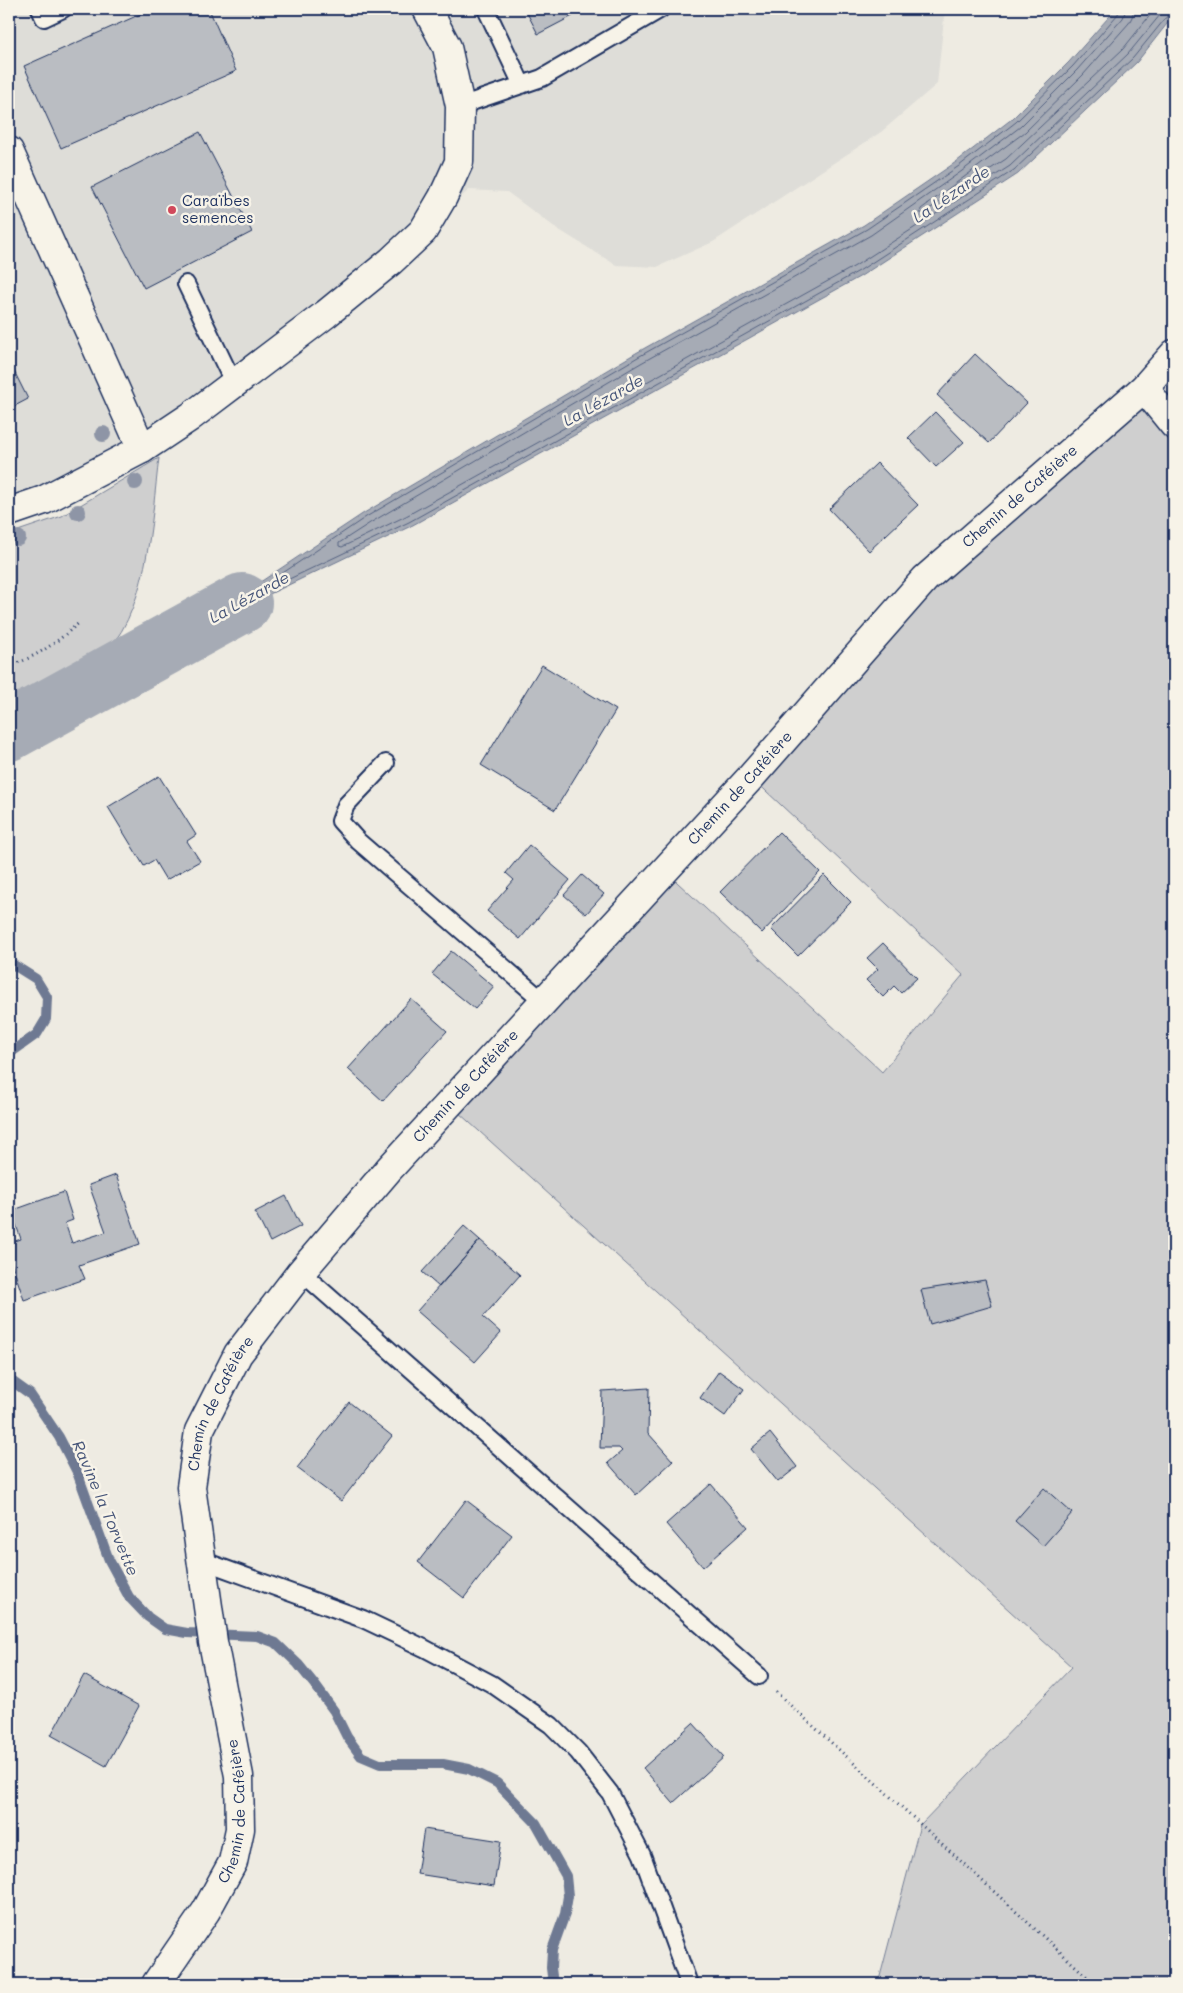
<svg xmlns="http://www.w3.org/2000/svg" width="1183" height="1993" viewBox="0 0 1183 1993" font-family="Mali,sans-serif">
<rect width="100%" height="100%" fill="#eeebe2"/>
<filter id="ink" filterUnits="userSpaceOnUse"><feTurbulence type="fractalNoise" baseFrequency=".02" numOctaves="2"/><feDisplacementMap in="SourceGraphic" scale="10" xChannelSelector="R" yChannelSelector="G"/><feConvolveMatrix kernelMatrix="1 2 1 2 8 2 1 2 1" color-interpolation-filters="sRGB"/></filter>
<g filter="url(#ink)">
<!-- built -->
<path fill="#deddd8" d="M9,9H945L937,84L881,132L713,242L657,267L616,265L556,228L507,192L469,190L423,231L234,384L9,512Z"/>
<!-- green -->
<path fill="#cfcfcf" stroke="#757f96" d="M1144,388L1174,425V1984H878L920,1825L1072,1667L448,1103L664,870L882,1072L963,975L751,777L925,579Z
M159,458C151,519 149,619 97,660C70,681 38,696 9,713V534L62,516Z"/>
<!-- water -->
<path fill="#a6abb5" stroke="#6e7992" d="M1116,9H1174V15L1137,62L1018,174L861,276L411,526L170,642L364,513L636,353L864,225L956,162L1013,118L1069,62Z"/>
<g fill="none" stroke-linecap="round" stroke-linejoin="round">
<!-- shore -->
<path stroke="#536181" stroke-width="1" d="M1120,9L1118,14L1073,66L1016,122L959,166L867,229L638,357L366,517L262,587L261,590L264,591L409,522L859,271L1014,170L1133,58L1168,15L1174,13
M1126,9L1123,18L1077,70L1020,127L962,171L871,235L641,363L370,523L339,543V546L342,547L406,516L855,266L1010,166L1128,54L1165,9
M1134,9L1132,17L1129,23L1083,75L1025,132L921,209L920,213H923L1006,159L1123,49L1155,9"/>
<!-- stream -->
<path stroke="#6e7992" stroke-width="10" d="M9,962L36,979L47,997L46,1019L37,1034L9,1054
M9,1379L30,1394L59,1437L77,1472L109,1560L129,1597L148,1617L165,1629L187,1633L257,1636L276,1643L298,1664L315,1685L334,1711L347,1737L361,1756L380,1764H443L469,1769L497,1783L536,1823L566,1876L568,1896L565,1914L552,1950L551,1968L553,1984"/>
<!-- river -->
<path stroke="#a6abb5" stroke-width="60" d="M9,731L242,603"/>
</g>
<!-- building -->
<path fill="#babdc2" stroke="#1b2f5e" d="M152,9H209L236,71L61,148L24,66Z
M525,9H586L538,34Z
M200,132L252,232L144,288L92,187Z
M975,354L1027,403L989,443L937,395Z
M9,361L28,399L9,409Z
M935,412L964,442L936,467L908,438Z
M877,463L918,505L869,551L829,509Z
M542,665L616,710L555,810L481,765Z
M159,776L196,835L187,841L200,861L166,880L154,860L144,866L108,807Z
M779,832L820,872L762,933L720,892Z
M529,845L570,880L520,939L487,911L514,880L506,873Z
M582,875L604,894L586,914L564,895Z
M824,875L851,902L798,956L771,929Z
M883,943L917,978L901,993L894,986L883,997L866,980L878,969L867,958Z
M451,951L494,987L475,1009L432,974Z
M411,999L447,1031L383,1101L348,1069Z
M116,1175L140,1244L79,1265L85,1279L24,1300L9,1255V1243L21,1239L11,1211L64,1192L73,1220L65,1223L72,1243L106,1232L89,1185Z
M286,1196L301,1226L270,1242L255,1212Z
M464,1226L480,1240L439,1287L422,1272Z
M480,1240L520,1275L483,1317L501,1333L475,1362L417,1311Z
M985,1280L992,1306L930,1324L921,1290Z
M719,1371L744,1389L725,1416L700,1398Z
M649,1388L648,1433L673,1461L636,1495L608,1463L622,1451L619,1448H600L602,1391Z
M349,1402L392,1436L341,1501L297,1468Z
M770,1433L797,1467L778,1482L751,1449Z
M711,1484L748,1527L703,1567L666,1524Z
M1044,1488L1072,1513L1043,1546L1015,1521Z
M466,1500L512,1535L464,1598L418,1562Z
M84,1675L139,1706L106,1766L51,1735Z
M693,1723L724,1757L673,1803L643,1768Z
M424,1829L501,1841L494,1886L417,1874Z"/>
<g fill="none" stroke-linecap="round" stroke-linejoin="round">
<defs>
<path id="lane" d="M40,9L44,18L63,9
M486,9L522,85
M460,106L542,78L661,9
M186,284L234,384
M386,763L346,805L340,821L358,841L543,1001
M301,1272L759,1676
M201,1560L363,1619L424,1648L492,1684L551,1725L578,1752L610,1793L642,1855L689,1984"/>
<g id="street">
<path d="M9,151L142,449"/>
<path d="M1144,388L1174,425"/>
<path d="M9,512L44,500L142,449L190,417L326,314L391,261L423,231L443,197L459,162L460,106L447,47L427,9"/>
<path id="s1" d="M156,1984L206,1911L233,1862L240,1829L239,1776L213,1642L191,1487L199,1431L238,1354L301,1272L389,1169L751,777L925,579L1144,388L1174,354"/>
</g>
</defs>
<!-- lane casing -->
<use href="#lane" stroke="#1b2f5e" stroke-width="20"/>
<!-- street casing -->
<use href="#street" stroke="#1b2f5e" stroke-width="31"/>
<!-- path -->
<path stroke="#1b2f5e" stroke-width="3" stroke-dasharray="1 4" stroke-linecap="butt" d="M9,666C39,656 57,642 80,622
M776,1692L1095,1984"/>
<!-- lane -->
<use href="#lane" stroke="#f7f3e8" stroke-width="16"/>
<!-- street -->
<use href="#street" stroke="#f7f3e8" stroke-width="28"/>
</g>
<!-- trees -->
<g fill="#8e95a6">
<circle cx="103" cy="434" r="8"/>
<circle cx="135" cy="482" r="8"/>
<circle cx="78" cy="512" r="8"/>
<circle cx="18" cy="538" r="8"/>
</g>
</g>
<!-- markers -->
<circle fill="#d1495b" stroke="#f7f3e8" stroke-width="2" cx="172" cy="210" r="5"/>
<g text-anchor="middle" stroke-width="5" stroke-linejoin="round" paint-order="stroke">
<!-- poi labels -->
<g font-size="15" fill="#1b2f5e" stroke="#f7f3e8" text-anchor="start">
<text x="182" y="206">Caraïbes<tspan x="182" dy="17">semences</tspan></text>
</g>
<!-- street labels -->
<g font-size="15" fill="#1b2f5e" stroke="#f7f3e8">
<text dy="5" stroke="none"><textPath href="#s1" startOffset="1829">Chemin de Caféière</textPath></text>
<text dy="5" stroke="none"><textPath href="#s1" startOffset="1424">Chemin de Caféière</textPath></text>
<text dy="5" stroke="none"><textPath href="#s1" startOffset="1019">Chemin de Caféière</textPath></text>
<text dy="5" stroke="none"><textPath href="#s1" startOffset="614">Chemin de Caféière</textPath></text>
<text dy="5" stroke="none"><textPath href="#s1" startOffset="195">Chemin de Caféière</textPath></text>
</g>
<!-- water labels -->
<g font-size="16" font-style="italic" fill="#455478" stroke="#f7f3e8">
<text transform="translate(951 194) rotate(-34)" y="6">La Lézarde</text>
<text transform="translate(603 400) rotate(-29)" y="6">La Lézarde</text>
<text transform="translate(249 597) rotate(-29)" y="6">La Lézarde</text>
<text transform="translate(106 1508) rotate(67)" y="6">Ravine la Torvette</text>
</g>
</g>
<!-- margin -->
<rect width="1183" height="1993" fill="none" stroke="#f7f3e8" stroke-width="30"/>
<rect x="15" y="15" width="1153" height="1963" fill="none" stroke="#1b2f5e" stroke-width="2" filter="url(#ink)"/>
</svg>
